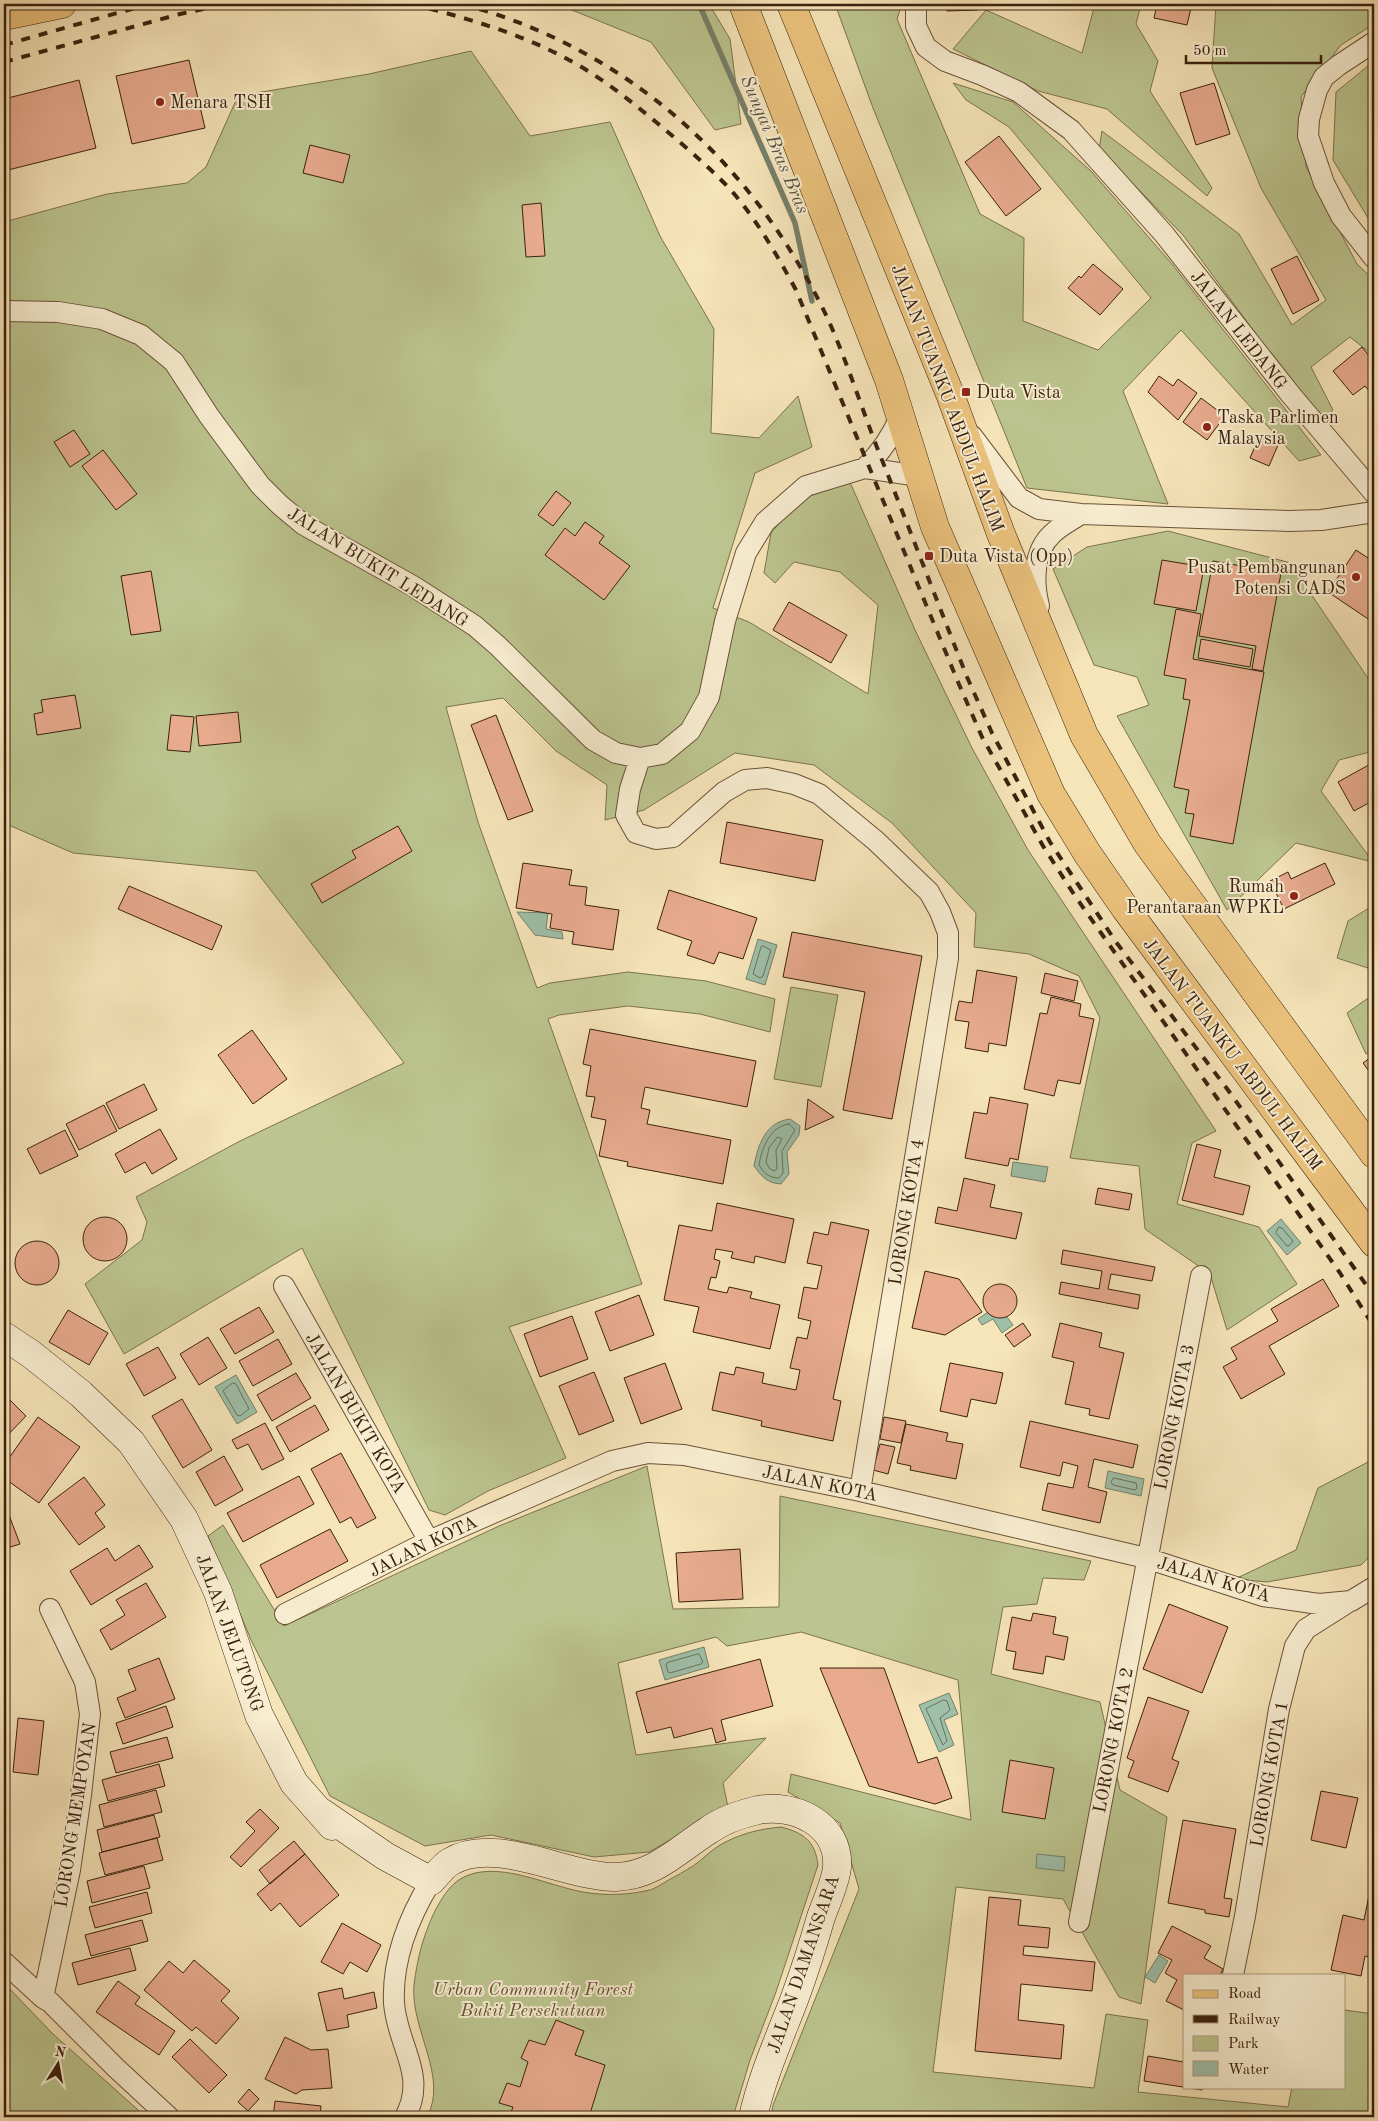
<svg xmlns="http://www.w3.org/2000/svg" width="1378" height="2121" viewBox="0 0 1378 2121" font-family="'Old Standard TT',serif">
<rect width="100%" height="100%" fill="#f6e5b9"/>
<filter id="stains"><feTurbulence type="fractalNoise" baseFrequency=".004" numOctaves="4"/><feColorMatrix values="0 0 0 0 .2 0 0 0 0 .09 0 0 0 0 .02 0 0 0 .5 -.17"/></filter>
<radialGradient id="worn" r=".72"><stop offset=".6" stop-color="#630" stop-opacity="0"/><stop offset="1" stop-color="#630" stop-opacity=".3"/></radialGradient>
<!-- green -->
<path fill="#bcc58f" stroke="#7c734e" d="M557,4H709L730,39L741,124L715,130L651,42Z
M835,4H902L897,19L980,214L1024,238L1023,321L1098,350L1151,298L1009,127L966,100L953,83L1013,102L1091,171L1172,264L1321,455L1299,461L1181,330L1123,391L1168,504L1027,488L873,108Z
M1095,4H1141L1136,24L1158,61L1150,91L1212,188L1207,196L1107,109L1038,91L953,49L986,10L1082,53Z
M1216,4H1374V24L1341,45L1301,97L1306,167L1357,264L1374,280V356L1350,337L1311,367L1333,410L1321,422L1183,235L1099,149L1102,131L1239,234L1292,325L1326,300L1261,188L1212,68Z
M471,51L530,136L610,122L660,236L714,329L711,433L759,438L798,396L812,447L755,473L713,608L749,622L868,694L878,605L840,572L794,562L775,583L764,573L771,533L798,501L849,480L916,632L972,748L1028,850L1216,1131L1192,1143L1177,1204L1259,1227L1297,1284L1227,1330L1210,1274L1145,1229L1139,1166L1070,1158L1100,1018L1079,976L1029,954L974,947L976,913L892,823L814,765L735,753L644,810L605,820L607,785L556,751L503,698L446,707L478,822L537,988L550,983L628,972L706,981L775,999L770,1032L700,1014L628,1006L559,1015L548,1019L642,1284L509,1327L566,1458L488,1491L445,1515L429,1510L302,1248L124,1354L85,1284L142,1240L147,1222L136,1197L240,1141L404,1063L256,871L73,853L4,823V222L107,194L187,183L206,167L238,96L369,74Z
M1374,61V228L1333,160L1336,92Z
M1168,531L1295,564L1309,591L1374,687V751L1339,760L1321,791L1373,862L1296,843L1227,910L1117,716L1149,705L1137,677L1094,665L1053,569L1087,547Z
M1374,905V970L1337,958L1348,921Z
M791,987L838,995L821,1087L774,1079Z
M1374,994V1050L1366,1054L1347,1013Z
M1374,1459V1552L1361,1565L1267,1582L1235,1579L1296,1550L1318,1488Z
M647,1466L673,1609L779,1607L780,1496L1091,1561L1084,1580L1043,1578L1037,1604L1003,1607L991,1674L1100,1702L1120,1790L1167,1817L1141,2004L1119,1997L1063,1899L956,1887L933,2072L1094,2088L1106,2014L1148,2020L1138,2092L1288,2107L1292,2087H1344V2010L1374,2014V2117H771L773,2105L859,1889L840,1823L788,1792L791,1774L971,1820L958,1680L801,1632L727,1646L716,1637L618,1663L636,1755L766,1738L723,1783L728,1807L649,1852L594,1857L491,1835L425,1846L330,1796L251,1640L208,1536L223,1525L284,1626L499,1526Z
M781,1827C804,1833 815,1841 818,1865L776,1992L750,2060L733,2117H427C449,2077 410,2029 414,1985C417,1960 423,1936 434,1913C440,1901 449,1885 462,1878C497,1859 548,1886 583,1892C606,1896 628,1895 650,1890C656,1888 662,1884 667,1881C676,1876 685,1871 693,1866C702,1860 710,1851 720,1845C739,1834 759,1829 781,1827Z
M4,1983L53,2034L146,2117H45L30,2111L28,2117H4Z"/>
<!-- water -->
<path fill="#9ec0a9" stroke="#76806b" d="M517,912L548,913L546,929L562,932L563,939L535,935Z
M758,939L777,945L765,985L746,979Z
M790,1119L800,1126L799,1135L787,1152L789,1174L781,1184C767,1183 762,1177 754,1166C758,1144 766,1122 790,1119Z
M1013,1162L1048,1167L1045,1182L1011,1176Z
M1281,1219L1301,1243L1287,1255L1267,1231Z
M998,1305L1013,1325L1002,1333L993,1319L982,1325L978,1319Z
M236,1375L257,1412L237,1424L215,1387Z
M1108,1471L1144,1479L1141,1496L1105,1488Z
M704,1647L709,1667L665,1680L659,1660Z
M949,1693L958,1714L944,1720L954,1745L939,1752L919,1705Z
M1037,1854L1065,1857L1064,1871L1036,1868Z
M1159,1955L1168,1961L1155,1983L1145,1977Z"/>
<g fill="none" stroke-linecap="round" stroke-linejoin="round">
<!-- shore -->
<path stroke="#6c705c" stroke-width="1" d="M763,946L771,950L763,976L760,978L753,974L761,947Z
M789,1124L795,1130L782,1151L783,1173L779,1178C769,1178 764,1173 759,1165C762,1148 770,1126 789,1124Z
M778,1137L782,1139L776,1150L777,1169L774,1171L769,1168L766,1162L769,1148Z
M1279,1227L1282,1228L1293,1241L1289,1246H1287L1276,1233Z
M233,1383L236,1384L249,1409L240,1416L237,1415L223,1391Z
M1114,1478L1136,1483L1137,1488L1135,1490L1113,1485L1111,1482Z
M699,1654L703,1662L701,1664L670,1673L668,1672L666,1665L667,1663Z
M944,1700L947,1701L950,1710L940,1718L947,1741L943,1745L926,1709Z"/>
<!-- stream -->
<path stroke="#76806b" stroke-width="5.5" d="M699,4L795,223L812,301"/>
</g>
<!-- building -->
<path fill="#e8ab8e" stroke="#3b210e" d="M946,4H977L978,10L947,11Z
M1157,4H1192L1187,25L1154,18Z
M189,60L205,128L132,144L116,76Z
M79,80L96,148L4,171V99Z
M1214,83L1230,134L1196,145L1180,93Z
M999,136L1041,189L1006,216L965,162Z
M310,145L350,155L343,183L303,173Z
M541,203L545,256L526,257L522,205Z
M1297,256L1319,300L1293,314L1271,269Z
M1093,264L1123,289L1100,315L1068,288L1079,276L1081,278Z
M1362,347L1374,362V397L1365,386L1353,395L1333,371Z
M1159,376L1173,386L1178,379L1197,393L1178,420L1148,392Z
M1201,398L1225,416L1207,440L1183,422Z
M74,430L90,454L70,467L54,442Z
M1259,437L1278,445L1269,466L1250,458Z
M103,450L137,494L116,510L82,466Z
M556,491L571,503L553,526L538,515Z
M585,522L604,536L599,543L630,566L604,600L545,555L565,528L575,536Z
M1356,550L1374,562V623L1328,592Z
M1162,560L1204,567L1196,611L1154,604Z
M1213,561L1281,573L1263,671L1252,669L1256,646L1199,636Z
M151,571L161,631L131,635L121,576Z
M789,602L847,635L831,663L773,630Z
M1176,609L1201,614L1193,659L1264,672L1233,844L1190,836L1194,814L1185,813L1189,790L1174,787L1190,700L1183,699L1186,679L1164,675Z
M1201,639L1253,649L1250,667L1198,658Z
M75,695L81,728L37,735L34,714L43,712L41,700Z
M238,712L241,742L199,746L196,716Z
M171,715L194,717L190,752L167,750Z
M496,715L533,811L508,820L471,725Z
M1374,762V800L1354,811L1338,782Z
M727,822L823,840L815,881L720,863Z
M398,826L412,851L322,903L311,884L356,858L352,851Z
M523,863L572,870L569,885L587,887L585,905L619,910L613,950L572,944L574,932L550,928L552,914L516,908Z
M1325,863L1335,884L1284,909L1270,881L1288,872L1291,879Z
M129,886L222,926L212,950L118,909Z
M669,890L757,918L743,959L719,952L714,964L687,955L692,941L657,929Z
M792,932L922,956L892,1119L843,1110L865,992L783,977Z
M977,970L1017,977L1006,1046L989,1043L988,1052L965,1048L969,1022L955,1020L959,1001L972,1003Z
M1045,973L1078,981L1074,1001L1041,993Z
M1051,997L1081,1004L1079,1016L1094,1019L1080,1084L1058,1080L1054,1096L1024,1089L1040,1013L1047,1014Z
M590,1029L756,1061L747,1107L645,1087L641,1108L650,1110L647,1124L731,1140L723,1184L627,1166L628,1162L599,1156L606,1120L591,1117L595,1097L586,1096L591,1066L583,1064Z
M252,1030L287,1079L253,1104L218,1055Z
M1374,1055V1078L1363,1063Z
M144,1084L157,1110L119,1129L106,1103Z
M990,1097L1028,1104L1018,1160L1010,1158L1008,1166L965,1158L974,1112L987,1114Z
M808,1099L834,1117L805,1130Z
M104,1105L117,1131L79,1150L66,1124Z
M160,1129L177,1159L152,1174L145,1162L125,1173L115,1154Z
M65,1130L78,1156L40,1174L27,1149Z
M1197,1144L1221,1150L1214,1177L1250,1186L1243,1215L1182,1200Z
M964,1178L995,1185L990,1207L1022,1213L1016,1239L935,1223L938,1207L957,1211Z
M1098,1188L1132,1194L1129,1210L1095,1204Z
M717,1203L794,1219L785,1263L755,1256L754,1263L731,1258L733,1252L716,1249L714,1259L720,1261L716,1278L711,1277L708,1289L727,1293L729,1287L752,1292L750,1298L780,1305L770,1349L693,1332L699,1307L664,1300L679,1225L712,1231Z
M83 1239a22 22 0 1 1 44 0a22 22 0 1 1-44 0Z
M831,1222L869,1230L833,1399L841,1401L833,1441L761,1426L762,1421L712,1410L720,1372L734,1375L736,1367L764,1373L762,1383L796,1390L800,1370L790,1368L797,1337L807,1339L811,1321L798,1318L804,1287L817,1289L822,1266L807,1263L814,1232L828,1235Z
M15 1263a22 22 0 1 1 44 0a22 22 0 1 1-44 0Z
M1063,1250L1155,1267L1152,1281L1111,1274L1108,1289L1140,1295L1138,1309L1059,1294L1061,1282L1099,1289L1102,1271L1061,1264Z
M925,1271L959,1279L982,1312L945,1335L912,1328Z
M1323,1279L1339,1306L1269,1346L1285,1374L1241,1399L1223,1367L1237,1359L1231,1348L1278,1321L1271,1309Z
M983 1301a17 17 0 1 1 34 0a17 17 0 1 1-34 0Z
M639,1295L654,1335L610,1351L595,1312Z
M259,1307L274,1332L235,1354L220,1329Z
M68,1310L108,1333L89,1365L49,1342Z
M572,1316L588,1359L540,1377L524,1334Z
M1023,1323L1031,1335L1014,1347L1005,1335Z
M1060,1323L1102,1333L1099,1347L1124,1353L1109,1419L1089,1415L1090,1409L1065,1404L1074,1362L1052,1357Z
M208,1337L227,1368L199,1385L180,1354Z
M278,1339L292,1364L253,1386L239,1361Z
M158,1347L176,1378L144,1396L126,1364Z
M665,1363L682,1409L641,1424L624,1378Z
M950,1363L1003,1373L996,1404L971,1399L967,1417L940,1411Z
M594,1372L614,1421L579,1435L559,1386Z
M296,1373L311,1398L272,1421L257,1395Z
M4,1394L26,1416L4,1439Z
M182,1399L212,1450L183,1468L152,1416Z
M315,1405L329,1430L290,1452L276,1427Z
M38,1417L80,1447L39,1503L4,1478V1465Z
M884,1417L906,1421L901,1443L880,1439Z
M1030,1421L1138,1445L1133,1468L1094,1459L1088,1487L1107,1492L1100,1523L1042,1510L1048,1483L1073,1488L1078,1466L1063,1462L1060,1476L1020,1467Z
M265,1423L284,1459L262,1470L248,1444L237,1449L232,1440Z
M906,1424L948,1433L946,1441L963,1444L956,1479L910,1470L911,1466L897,1463Z
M880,1444L895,1447L888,1474L873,1470Z
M341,1453L376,1518L357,1528L351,1517L340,1523L311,1469Z
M224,1456L243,1490L215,1506L196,1472Z
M299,1476L314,1504L243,1542L227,1513Z
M84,1477L105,1505L95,1513L105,1527L79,1545L48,1504Z
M4,1502L20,1544L4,1549Z
M330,1529L348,1561L277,1598L260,1565Z
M139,1545L153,1567L91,1605L70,1571L107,1548L115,1561Z
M740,1549L743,1599L679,1602L676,1553Z
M146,1583L166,1617L111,1650L100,1630L125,1615L116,1600Z
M1169,1604L1228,1627L1202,1693L1143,1669Z
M1033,1613L1056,1617L1053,1634L1068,1637L1064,1660L1046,1656L1043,1674L1013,1669L1016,1652L1006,1650L1012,1617L1031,1621Z
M159,1658L175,1699L125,1718L117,1698L136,1690L128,1670Z
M760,1659L773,1706L721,1720L726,1740L716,1743L712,1728L674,1738L671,1727L647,1733L636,1692Z
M820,1668H884L918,1763L937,1757L952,1798L935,1804L869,1786Z
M1148,1697L1189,1711L1172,1759L1179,1762L1168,1792L1128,1777L1134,1761L1127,1758Z
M166,1706L173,1727L123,1744L116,1723Z
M18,1718L44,1721L38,1775L13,1772Z
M167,1737L173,1758L116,1773L110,1752Z
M1010,1760L1054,1768L1045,1819L1002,1812Z
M159,1764L165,1786L108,1801L102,1780Z
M156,1790L162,1812L104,1827L99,1805Z
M1321,1791L1358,1798L1346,1848L1311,1840Z
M260,1809L279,1828L241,1867L230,1857L255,1831L246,1822Z
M154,1815L160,1837L102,1852L97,1830Z
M1183,1820L1236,1829L1224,1898L1232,1899L1229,1917L1205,1913V1910L1168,1903Z
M157,1838L163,1860L105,1875L99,1853Z
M294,1841L305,1854L270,1884L259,1870Z
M305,1854L339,1895L300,1927L280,1903L271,1911L257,1894Z
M144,1866L150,1888L92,1903L87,1881Z
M1372,1881H1374V1958L1365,1956L1361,1976L1331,1970L1343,1915L1364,1920Z
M147,1892L152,1913L95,1928L89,1907Z
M989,1897L1021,1900L1018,1925L1050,1928L1048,1948L1024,1946L1023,1955L1095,1962L1092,1991L1021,1984L1018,2020L1064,2025L1061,2059L975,2051Z
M142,1920L148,1941L91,1956L85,1935Z
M342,1923L381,1945L367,1972L350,1962L343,1974L321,1962Z
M1172,1926L1211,1946L1204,1958L1223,1969L1220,1975H1184V2010L1166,2001L1177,1980L1165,1973L1172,1960L1158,1953Z
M130,1948L136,1970L78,1985L72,1963Z
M194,1960L230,1991L221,2001L239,2018L216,2044L196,2027L192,2031L144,1990L169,1961L183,1973Z
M118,1981L140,1997L135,2004L175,2031L159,2055L96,2012Z
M342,1988L344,1999L374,1992L377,2008L347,2015L349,2027L327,2031L318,1993Z
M556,2020L584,2031L575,2055L605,2065L589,2117H509L513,2107L499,2103L507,2083L520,2087L528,2062L521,2058L529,2040L545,2045Z
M285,2037L311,2050L328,2049L332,2088L302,2090L296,2094L265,2079Z
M190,2039L227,2075L209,2093L172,2057Z
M1148,2056L1184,2062V2087H1202V2090L1144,2081Z
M249,2089L259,2099L248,2111L238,2102Z
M275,2101L321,2106L320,2117H273Z"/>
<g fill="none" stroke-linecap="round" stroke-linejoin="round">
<defs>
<path id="street" d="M916,4V26L926,47L945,61L982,75L1019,92L1071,130L1164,234L1291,395L1374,493
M1374,42L1339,65L1324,77L1317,90L1309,119L1308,136L1324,183L1341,216L1374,258
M4,311L58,312L102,319L141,335L174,362L209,416L260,485L280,505L304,525L413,586L475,626L498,646L593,740L616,753L640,758L662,754L690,731L709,697L725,621L746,553L765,522L806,486L865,468L919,476
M972,436L1019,498L1039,509L1081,514L1289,521L1321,520L1374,512
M865,468C881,452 892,437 900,416
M1039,606C1033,582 1033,552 1052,534C1060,526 1072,520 1081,514
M640,758L630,789L626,815L636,833L656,839L673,837L724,792L745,780L767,778L794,784L819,794L876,841L929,892L940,912L948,933V958L860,1491
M284,1286L429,1541
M285,1614L429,1541L612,1461L648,1453L684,1455L860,1491L1146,1558L1263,1596L1319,1604L1351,1601L1374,1587
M1079,1922L1201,1276
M4,1962L43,1998L50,2002L116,2068L169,2117
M1233,1975L1245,1916L1279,1709L1295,1646L1306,1629L1347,1603
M43,1998L70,1870L81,1795L90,1714L85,1682L50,1609
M405,2117C428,2075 397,2046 394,2003C392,1960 409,1917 431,1881"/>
<path id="secondary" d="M4,1336L31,1354L81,1394L131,1442L184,1519L218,1592L259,1715L294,1783L332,1826
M321,1812L385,1856L431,1881C437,1875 443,1866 450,1862C495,1834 568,1878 616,1877C654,1876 679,1849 709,1830C723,1820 741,1814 758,1810C794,1803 840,1824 837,1867C836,1881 826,1903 821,1917C813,1945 804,1973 794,2000C779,2039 762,2077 753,2117"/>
<path id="primary" d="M743,4L889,380L935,527L1051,794L1087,853L1125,908L1374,1243
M791,4L950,394L1001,534L1084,735L1147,843L1374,1154
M4,16L62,4"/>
</defs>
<!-- street casing -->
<use href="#street" stroke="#6a5239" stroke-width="22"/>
<!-- secondary casing -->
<use href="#secondary" stroke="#3b210e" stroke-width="29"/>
<!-- primary casing -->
<use href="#primary" stroke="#3b210e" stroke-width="29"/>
<!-- street -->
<use href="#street" stroke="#f9eed2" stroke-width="20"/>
<!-- secondary -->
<use href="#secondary" stroke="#f9eed2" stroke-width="28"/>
<!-- primary -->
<use href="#primary" stroke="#ebc27c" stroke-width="28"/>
<!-- rail -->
<path stroke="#3b210e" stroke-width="4" stroke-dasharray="9 9" stroke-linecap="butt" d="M412,4C466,18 520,33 569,60C601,77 628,99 656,122C681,143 706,164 729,188C756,218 777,255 796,290L958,682L982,737L1043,846L1075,896L1340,1273L1374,1327
M462,4C629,49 753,163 827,317C846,359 861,406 878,450C908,525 937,601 967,677L992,733L1050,842L1116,942L1228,1090L1374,1296
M4,45L149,4
M4,62L180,14L227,4"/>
</g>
<!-- markers -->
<g fill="#8f2418" stroke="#f9eed2" stroke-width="2">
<circle cx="160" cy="102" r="5"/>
<rect x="961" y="387" width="10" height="10" rx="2.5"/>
<circle cx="1207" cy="427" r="5"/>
<rect x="924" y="551" width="10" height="10" rx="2.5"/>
<circle cx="1356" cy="577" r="5"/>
<circle cx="1294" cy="896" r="5"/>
</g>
<g text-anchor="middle" stroke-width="4" stroke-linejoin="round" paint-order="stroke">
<!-- poi labels -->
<g font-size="18" fill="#3b210e" stroke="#f9eed2" text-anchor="start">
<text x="170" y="108">Menara TSH</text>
<text x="976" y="398">Duta Vista</text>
<text x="1217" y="423">Taska Parlimen<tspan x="1217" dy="21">Malaysia</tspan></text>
<text x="939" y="562">Duta Vista (Opp)</text>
<text x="1346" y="573" text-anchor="end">Pusat Pembangunan<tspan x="1346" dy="21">Potensi CADS</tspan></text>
<text x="1284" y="892" text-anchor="end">Rumah<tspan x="1284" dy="21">Perantaraan WPKL</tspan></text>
</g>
<!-- street labels -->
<g font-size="18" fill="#3b210e" stroke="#f9eed2">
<text transform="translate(1239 330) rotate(52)" y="6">JALAN LEDANG</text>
<text transform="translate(948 398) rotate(69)" y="6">JALAN TUANKU ABDUL HALIM</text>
<text transform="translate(378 567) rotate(32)" y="6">JALAN BUKIT LEDANG</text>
<text transform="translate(1233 1054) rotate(53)" y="6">JALAN TUANKU ABDUL HALIM</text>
<text transform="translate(906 1212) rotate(-81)" y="6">LORONG KOTA 4</text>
<text transform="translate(356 1413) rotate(60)" y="6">JALAN BUKIT KOTA</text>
<text transform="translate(1174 1417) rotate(-79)" y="6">LORONG KOTA 3</text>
<text transform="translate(820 1483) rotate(12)" y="6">JALAN KOTA</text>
<text transform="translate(423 1546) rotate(-26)" y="6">JALAN KOTA</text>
<text transform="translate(1214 1579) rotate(17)" y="6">JALAN KOTA</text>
<text transform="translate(230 1633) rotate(70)" y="6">JALAN JELUTONG</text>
<text transform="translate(1113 1740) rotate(-79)" y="6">LORONG KOTA 2</text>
<text transform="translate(1269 1774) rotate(-80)" y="6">LORONG KOTA 1</text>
<text transform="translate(75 1815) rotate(-81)" y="6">LORONG MEMPOYAN</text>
<text transform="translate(803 1964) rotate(-71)" y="6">JALAN DAMANSARA</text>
</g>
<!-- park labels -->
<g font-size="18" font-style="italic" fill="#625235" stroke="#f9eed2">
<text x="533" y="1995">Urban Community Forest<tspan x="533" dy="21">Bukit Persekutuan</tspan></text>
</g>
<!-- water labels -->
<g font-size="19" font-style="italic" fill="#59513c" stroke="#f9eed2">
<text transform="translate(776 144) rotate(67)" y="7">Sungai Bras Bras</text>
</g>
</g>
<!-- margin -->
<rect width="1378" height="2121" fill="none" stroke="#f6e5b9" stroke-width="20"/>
<rect x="5" y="5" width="1368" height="2111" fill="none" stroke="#3b210e" stroke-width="2.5"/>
<rect x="10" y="10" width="1358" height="2101" fill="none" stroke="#3b210e"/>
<!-- legend -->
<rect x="1183" y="1974" width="162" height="115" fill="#f9eed2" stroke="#ad9c84"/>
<rect x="1193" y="1990" width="25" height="8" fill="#ebc27c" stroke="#ad9c84"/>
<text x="1228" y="1998" font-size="15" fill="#3b210e">Road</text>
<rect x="1193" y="2015" width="25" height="8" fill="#3b210e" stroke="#ad9c84"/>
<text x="1228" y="2024" font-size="15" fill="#3b210e">Railway</text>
<rect x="1193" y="2036" width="25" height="15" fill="#bcc58f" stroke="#ad9c84"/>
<text x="1228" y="2048" font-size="15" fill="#3b210e">Park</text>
<rect x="1193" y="2061" width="25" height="15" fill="#9ec0a9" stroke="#ad9c84"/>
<text x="1228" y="2074" font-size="15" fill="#3b210e">Water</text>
<!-- north arrow -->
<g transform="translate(58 2064) rotate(11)" stroke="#f9eed2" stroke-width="4" paint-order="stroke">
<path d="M0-4L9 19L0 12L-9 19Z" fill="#3b210e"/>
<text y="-8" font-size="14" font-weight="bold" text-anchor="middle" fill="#3b210e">N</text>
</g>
<!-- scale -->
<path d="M1186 55v8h135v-8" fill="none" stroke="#3b210e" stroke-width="2.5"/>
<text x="1193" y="55" font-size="15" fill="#3b210e" stroke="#f9eed2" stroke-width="4" paint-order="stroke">50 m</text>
<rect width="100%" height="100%" filter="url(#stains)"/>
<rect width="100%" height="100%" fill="url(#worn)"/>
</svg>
